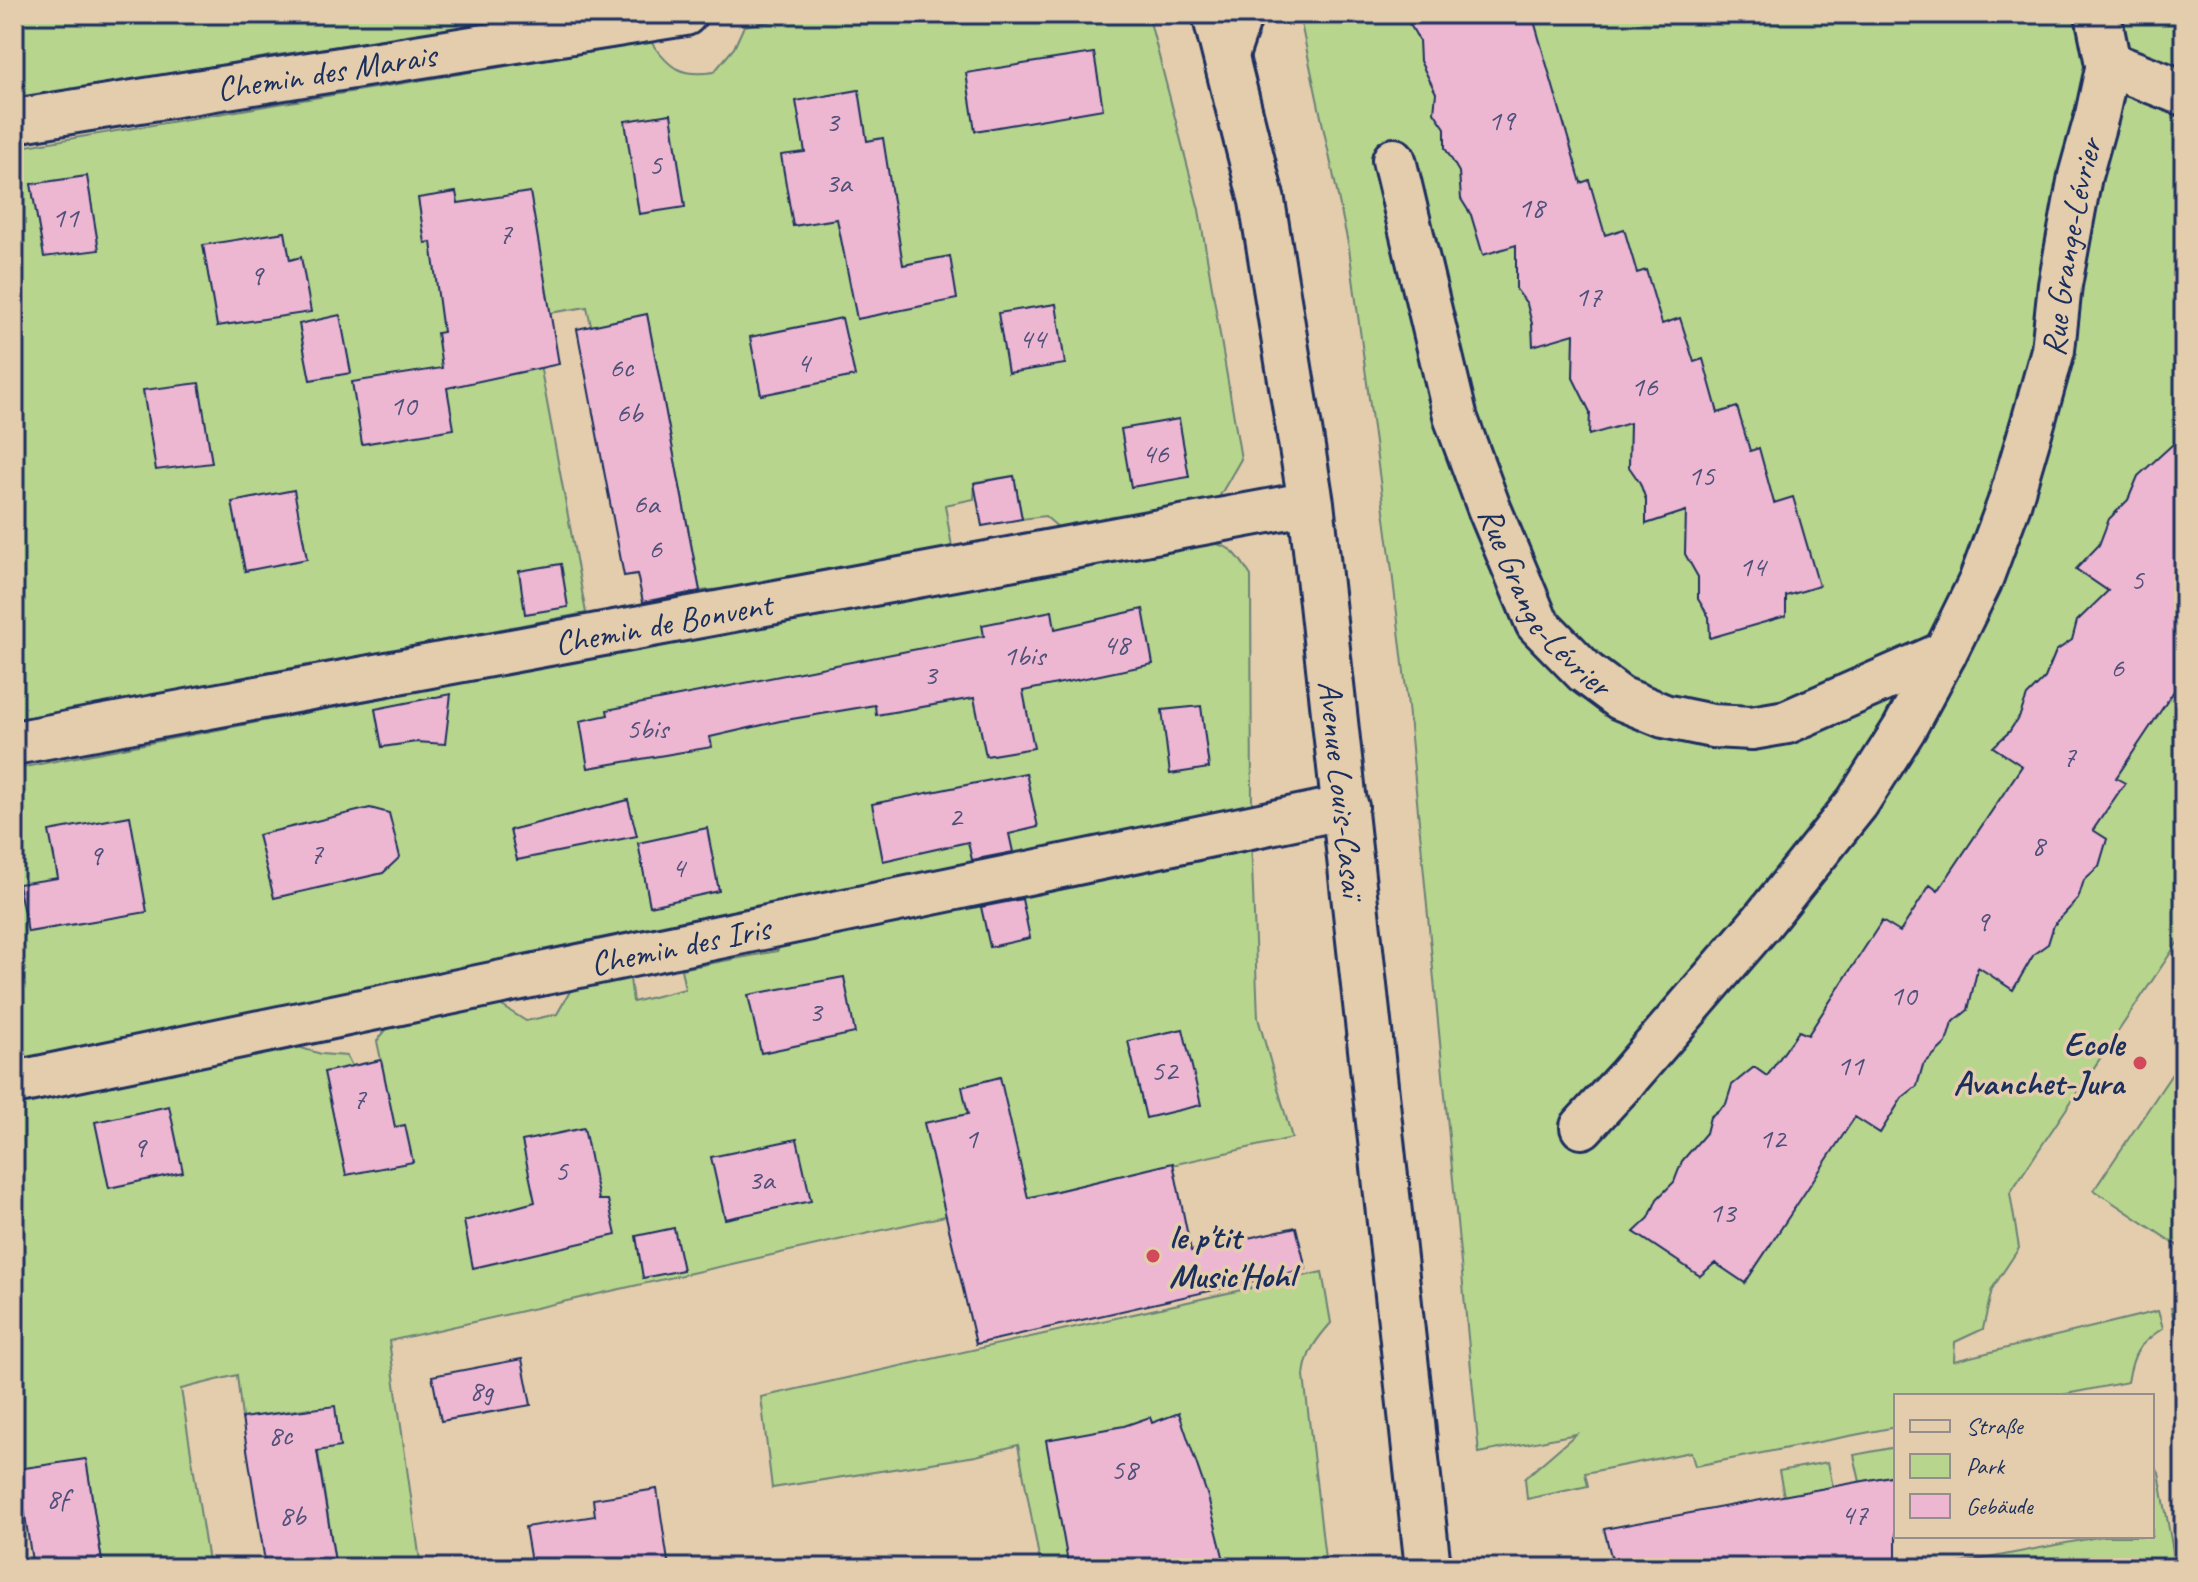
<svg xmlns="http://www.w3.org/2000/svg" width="2198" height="1582" viewBox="0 0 2198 1582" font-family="Caveat,sans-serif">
<rect width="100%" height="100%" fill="#e4cdad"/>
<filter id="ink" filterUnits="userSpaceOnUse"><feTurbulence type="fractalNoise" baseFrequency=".0125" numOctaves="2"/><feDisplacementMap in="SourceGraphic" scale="16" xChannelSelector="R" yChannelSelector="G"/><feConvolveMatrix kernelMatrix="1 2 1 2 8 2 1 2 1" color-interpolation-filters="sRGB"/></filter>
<g filter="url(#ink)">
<!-- green -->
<path fill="#b8d58d" stroke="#6a8276" stroke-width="2" d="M14,14H557L278,55L14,100Z
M813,14H1148L1199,210L1241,459L1218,499L1060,529L1045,516L1022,519L1014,476L975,482L974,499L945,505L952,547L746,587L700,591L647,315L591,326L587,307L531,316L586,613L14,722V148L651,42C670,69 681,77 714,72L734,48L744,26Z
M1299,14H2184V933L2010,1193L2019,1248L1992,1289L1983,1329L1955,1342L1954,1361L2158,1311L2163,1328C2138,1345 2133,1352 2128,1382L2056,1396H1896V1427L1695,1466L1691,1452L1585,1473L1588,1486L1527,1499L1525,1478L1576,1434L1479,1453L1408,706L1391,563L1349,248Z
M1199,541C1230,544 1235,550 1251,576L1252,813L14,1072V769Z
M1251,839L1258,1018L1292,1138L389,1341L421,1568H336L311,1408L242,1418L237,1375L181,1389L209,1568H103L86,1460L18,1469L14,1440V1106L295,1046L321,1054L347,1056L352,1066L381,1060L377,1041L390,1025L494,1001L526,1021L557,1014L576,981L629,971L633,1002L685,989L681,969L777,951L790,933Z
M2184,1056V1237L2178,1246L2094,1190Z
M1322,1272L1331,1323C1316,1340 1306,1353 1304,1376L1326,1568H1041L1018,1445L976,1456L772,1488L761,1397Z
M2184,1305V1361L2171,1308Z
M1896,1447V1475L1860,1482L1854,1455Z
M1828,1462L1833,1487L1784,1496L1779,1471Z
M2152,1462L2159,1473L2176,1568H1936L2103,1536H2152Z"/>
<!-- building -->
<path fill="#edb7d1" stroke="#1b2f5e" stroke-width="2" d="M1404,14H1532L1581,183L1589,180L1605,235L1624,229L1637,273L1646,270L1662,324L1680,318L1694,362L1703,359L1718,413L1737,407L1750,451L1759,448L1774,503L1793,497L1819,586L1786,596V616L1710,638L1709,617L1698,599V577L1685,554L1686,511L1646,524V500L1640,483L1629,467L1630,423L1589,435L1590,412L1573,378L1574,334L1533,346L1532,324L1527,304L1516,289V245L1483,255L1471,215L1461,199L1459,172L1445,148V128L1434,112L1436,93L1420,61L1419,40Z
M1094,53L1103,109L975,131L966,73Z
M859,90L867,141L883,138L903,265L950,256L957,299L857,319L837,219L793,226L781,155L805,152L796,101Z
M671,114L685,207L639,214L625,121Z
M87,176L99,250L44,257L31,184Z
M456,192L458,203L530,192L559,364L447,388L454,429L362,444L352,382L442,368L437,333L443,332L431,242L425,243L418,198Z
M285,232L290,260L301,257L311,312L217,326L203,245Z
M1056,304L1065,364L1008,373L998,313Z
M647,314L700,591L643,602L637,574L624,576L577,329Z
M340,315L351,373L310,380L299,324Z
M842,318L855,376L761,395L750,337Z
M199,383L212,463L156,470L143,390Z
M1179,419L1189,477L1131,487L1121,429Z
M2184,434V676L2116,778L2125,783L2093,830L2107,839L2099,866L2084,880L2078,899L2054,925L2048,944L2034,954L2013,990L1978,967L1968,1010L1952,1023L1946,1043L1923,1065L1917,1086L1902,1098L1880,1133L1855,1117L1745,1283L1715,1263L1700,1276L1634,1232L1649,1218L1657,1199L1674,1182L1682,1161L1706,1133L1710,1117L1726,1104L1732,1085L1754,1067L1767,1076L1799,1031L1808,1035L1882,921L1900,932L1930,885L1938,891L2022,766L1993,747L2009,732L2020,715L2027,696L2045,678L2056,651L2072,640L2077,621L2108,591L2076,569L2099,545L2109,519L2128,500L2138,476Z
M1014,476L1022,519L982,526L974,483Z
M294,490L307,559L245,571L232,502Z
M561,564L568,607L525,614L519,571Z
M1143,609L1153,664L1023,691L1034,748L986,756L974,698L876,715L875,705L780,721L710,737L712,747L588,768L580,721L608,715L607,710L984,636L982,625L1052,611L1055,629Z
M451,694L445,744L416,742L382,747L375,709Z
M1201,706L1209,768L1170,774L1162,710Z
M1026,773L1038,827L1009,834L1013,852L972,860L968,842L883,861L872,804Z
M628,800L637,836L517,860L510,830Z
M370,808L389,813L400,857L383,873L274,898L258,835Z
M130,816L147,912L28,932L18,884L58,878L49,831Z
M707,828L719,891L650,906L638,843Z
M1022,899L1030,938L990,947L981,907Z
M844,977L855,1033L761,1053L748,995Z
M1183,1029L1201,1105L1146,1118L1128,1041Z
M381,1060L395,1127L405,1125L413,1162L346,1175L324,1072Z
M1000,1077L1028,1198L1173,1163L1191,1251L1296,1227L1306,1269L976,1344L924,1123L968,1114L962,1087Z
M169,1106L183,1172L109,1188L95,1122Z
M584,1128L599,1200H608L616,1235L473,1268L464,1221L535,1202L522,1141Z
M797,1139L811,1201L725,1219L711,1157Z
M674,1228L683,1270L643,1278L636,1236Z
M522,1359L531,1405L441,1421L432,1376Z
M335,1406L340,1447L317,1451L336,1568H266L242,1418Z
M1179,1413L1208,1497L1226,1568H1069L1046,1440L1124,1426L1150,1417L1152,1423Z
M86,1459L103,1568H33L18,1469Z
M1896,1475V1568H1614L1604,1529Z
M657,1489L669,1568H532L525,1527L595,1516L593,1499Z"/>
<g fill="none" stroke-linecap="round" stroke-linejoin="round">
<defs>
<g id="street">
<path id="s1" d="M14,121L685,14"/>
<path id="s2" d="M1394,160L1456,419L1489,508L1537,623L1585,672L1620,698L1664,716L1712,726L1752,728L1787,722L1945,653"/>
<path id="s3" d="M14,743L1311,503"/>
<path id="s4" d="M14,1083L1347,807"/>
<path id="s5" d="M1582,1127L1630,1075L1761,923L1857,803L1904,729L1945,653L1980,582L2009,504L2034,419L2053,350L2060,285L2080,176L2097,115L2108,64"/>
</g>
<path id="secondary" d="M2098,14L2108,64L2184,93
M1227,52L1240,14"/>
<g id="primary">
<path id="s6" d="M1215,14L1262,201L1311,503L1428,1568"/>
</g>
</defs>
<!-- street casing -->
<use href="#street" stroke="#1b2f5e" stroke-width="48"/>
<!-- secondary casing -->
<use href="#secondary" stroke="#1b2f5e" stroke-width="50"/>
<!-- primary casing -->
<use href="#primary" stroke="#1b2f5e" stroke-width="50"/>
<!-- street -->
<use href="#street" stroke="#e4cdad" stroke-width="42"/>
<!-- secondary -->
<use href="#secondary" stroke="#e4cdad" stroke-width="44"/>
<!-- primary -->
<use href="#primary" stroke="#e4cdad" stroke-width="44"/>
</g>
</g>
<!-- markers -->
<g fill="#d1495b" stroke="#e4cdad" stroke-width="3">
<circle cx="2140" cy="1063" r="8"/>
<circle cx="1153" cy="1256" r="8"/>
</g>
<g text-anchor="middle" stroke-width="7" stroke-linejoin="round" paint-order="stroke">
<!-- number labels -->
<g font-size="30" fill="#50517b">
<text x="1501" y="130">19</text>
<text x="832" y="131">3</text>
<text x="655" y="174">5</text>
<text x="838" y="192">3a</text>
<text x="1531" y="217">18</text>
<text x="65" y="227">11</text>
<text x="505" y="243">7</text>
<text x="256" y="285">9</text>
<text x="1588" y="306">17</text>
<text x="1032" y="348">44</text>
<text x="803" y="372">4</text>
<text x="621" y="377">6c</text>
<text x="1644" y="396">16</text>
<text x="403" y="415">10</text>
<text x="629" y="422">6b</text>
<text x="1155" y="463">46</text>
<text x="1701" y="485">15</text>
<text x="646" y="513">6a</text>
<text x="655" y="558">6</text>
<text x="1752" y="576">14</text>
<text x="2137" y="589">5</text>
<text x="1116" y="654">48</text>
<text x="1024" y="665">1bis</text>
<text x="2117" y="677">6</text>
<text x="930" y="684">3</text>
<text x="647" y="738">5bis</text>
<text x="2069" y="766">7</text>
<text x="955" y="826">2</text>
<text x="2038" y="855">8</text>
<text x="316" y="863">7</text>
<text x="95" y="865">9</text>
<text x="678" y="877">4</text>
<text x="1982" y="931">9</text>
<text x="1903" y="1005">10</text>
<text x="815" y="1021">3</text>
<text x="1850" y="1075">11</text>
<text x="1164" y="1080">52</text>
<text x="359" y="1108">7</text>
<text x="971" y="1148">1</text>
<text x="1772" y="1148">12</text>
<text x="139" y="1157">9</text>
<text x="561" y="1180">5</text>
<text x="761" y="1189">3a</text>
<text x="1722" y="1222">13</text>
<text x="481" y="1400">8g</text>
<text x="280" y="1445">8c</text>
<text x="1124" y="1479">58</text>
<text x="57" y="1508">8f</text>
<text x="1854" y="1524">47</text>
<text x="292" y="1525">8b</text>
</g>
<!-- street labels -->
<g font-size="34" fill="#1b2f5e" stroke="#e4cdad">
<text dy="12" stroke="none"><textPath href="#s1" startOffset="316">Chemin des Marais</textPath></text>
<text dy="12" stroke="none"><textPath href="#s5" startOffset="1026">Rue Grange-Lévrier</textPath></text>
<text dy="12" stroke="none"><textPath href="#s2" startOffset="472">Rue Grange-Lévrier</textPath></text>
<text dy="12" stroke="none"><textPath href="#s3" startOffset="660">Chemin de Bonvent</textPath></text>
<text dy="12" stroke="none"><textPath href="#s6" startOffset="786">Avenue Louis-Casaï</textPath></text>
<text dy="12" stroke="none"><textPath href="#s4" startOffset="680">Chemin des Iris</textPath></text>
</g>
<!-- poi labels -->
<g font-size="34" font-weight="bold" fill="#1b2f5e" stroke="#e4cdad" text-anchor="end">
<text x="2124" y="1055">Ecole<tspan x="2124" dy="39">Avanchet-Jura</tspan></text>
<text x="1169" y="1248" text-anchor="start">le p'tit<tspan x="1169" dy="39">Music'Hohl</tspan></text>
</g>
</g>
<!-- margin -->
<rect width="2198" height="1582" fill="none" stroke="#e4cdad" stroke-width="48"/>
<rect x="24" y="24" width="2150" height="1534" fill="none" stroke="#1b2f5e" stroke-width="3" filter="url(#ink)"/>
<!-- legend -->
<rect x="1894" y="1394" width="260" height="144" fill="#e4cdad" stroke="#948e8d" stroke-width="2"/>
<rect x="1910" y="1420" width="40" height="12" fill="#e4cdad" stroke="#948e8d" stroke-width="2"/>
<text x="1966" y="1434" font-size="24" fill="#1b2f5e">Straße</text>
<rect x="1910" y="1454" width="40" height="24" fill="#b8d58d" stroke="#948e8d" stroke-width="2"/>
<text x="1966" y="1474" font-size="24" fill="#1b2f5e">Park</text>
<rect x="1910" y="1494" width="40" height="24" fill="#edb7d1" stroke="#948e8d" stroke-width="2"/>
<text x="1966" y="1514" font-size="24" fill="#1b2f5e">Gebäude</text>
</svg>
